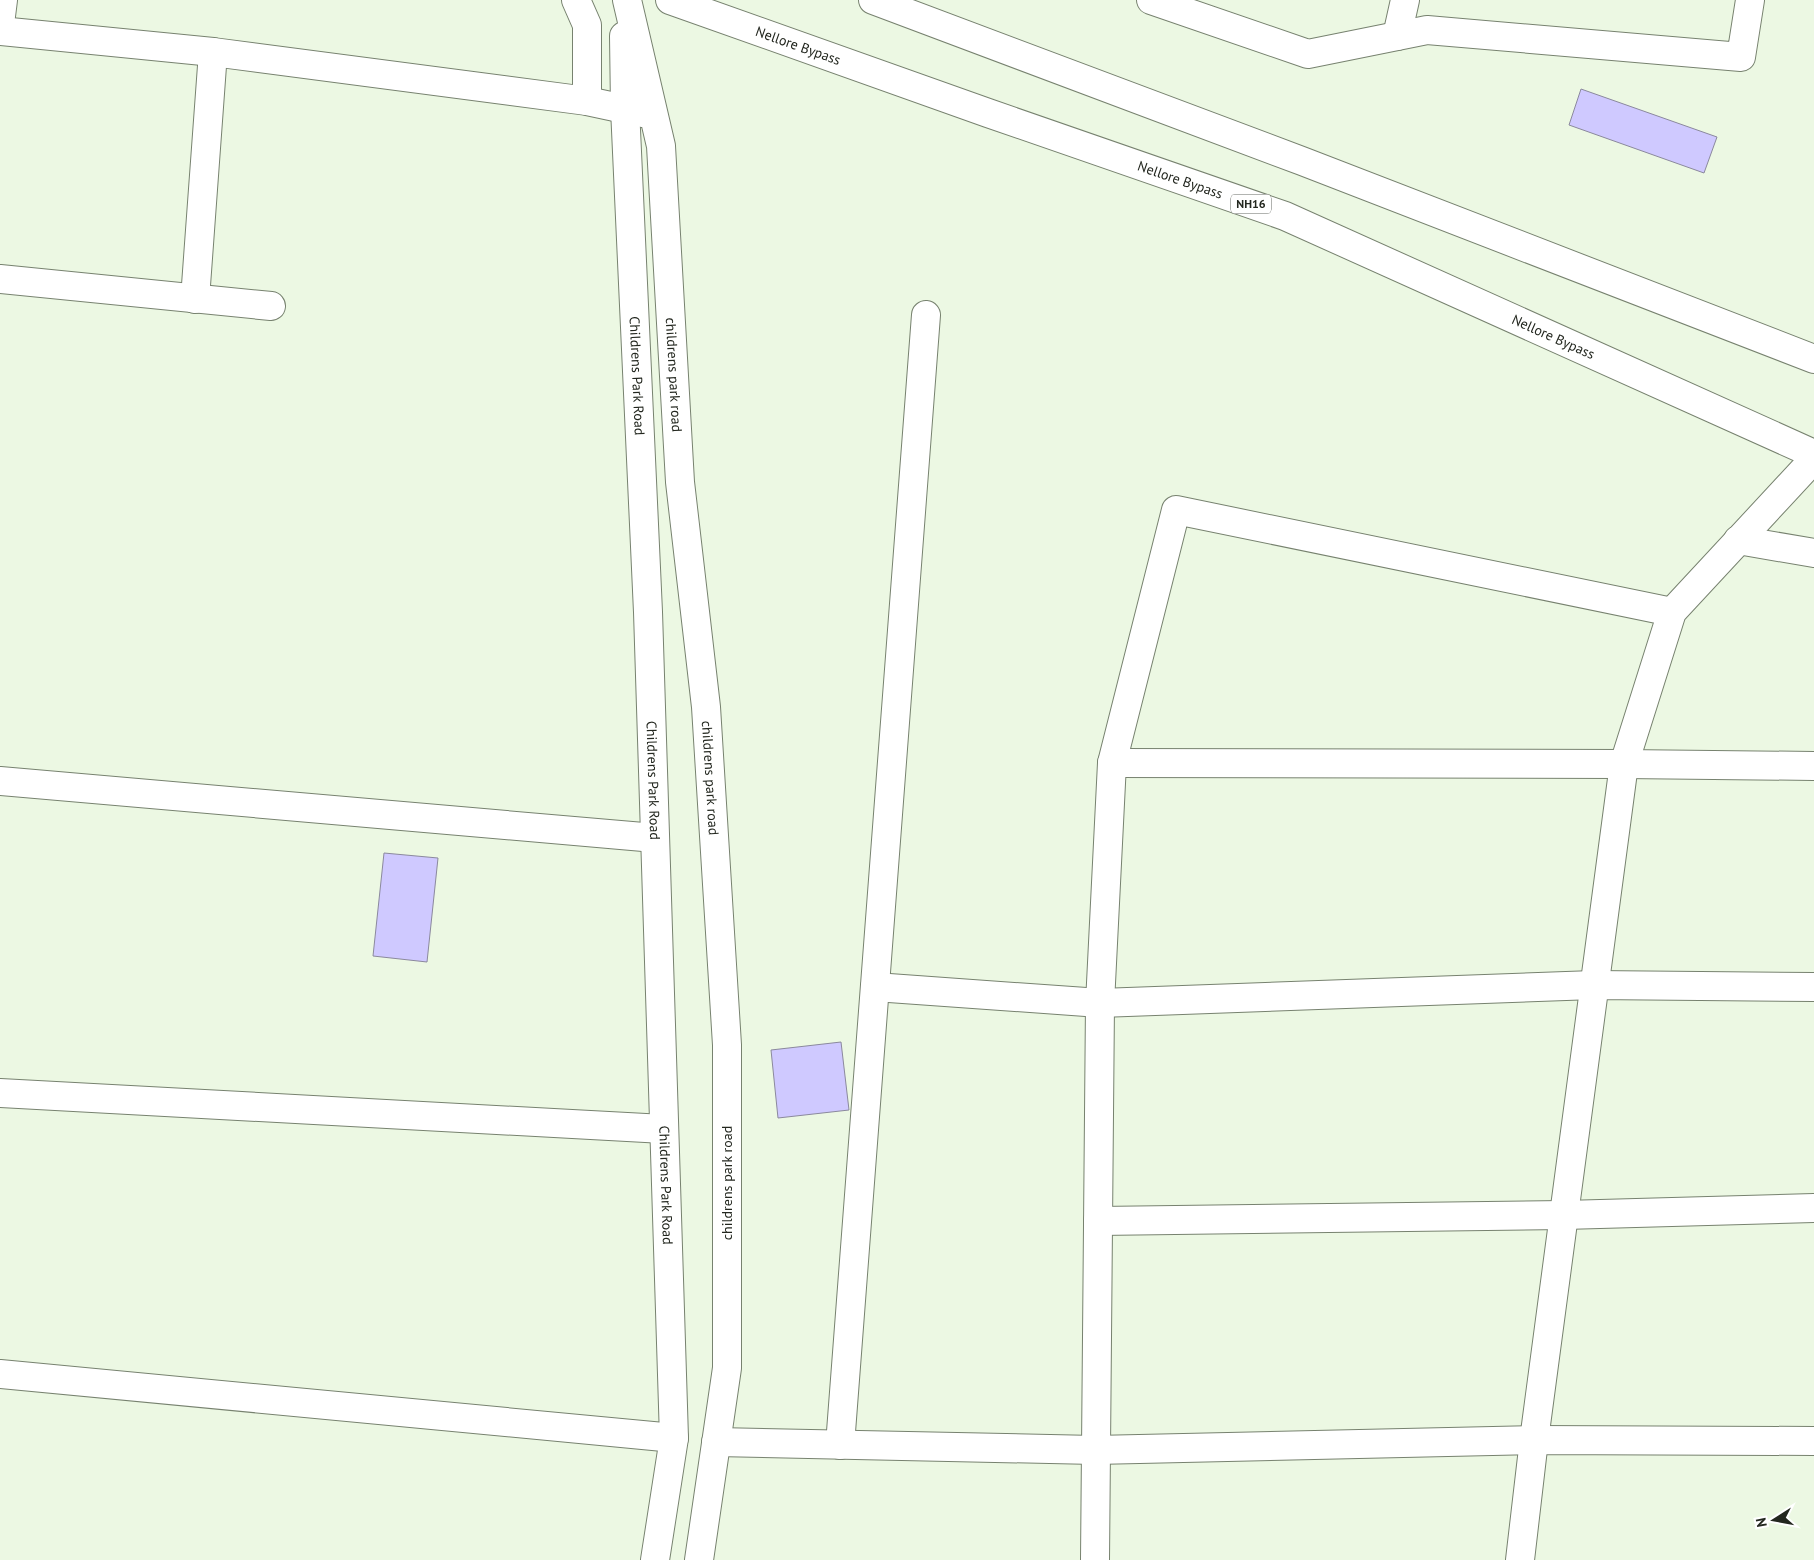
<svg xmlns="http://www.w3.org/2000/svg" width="1814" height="1560" viewBox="0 0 1814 1560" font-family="'PT Sans',sans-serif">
<rect width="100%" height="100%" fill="#ecf8e3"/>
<!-- building -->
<path fill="#cfc9ff" stroke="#8b899d" d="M1581,89L1717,137L1704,173L1569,125Z
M384,853L438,858L427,962L373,956Z
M841,1042L849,1110L778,1118L771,1050Z"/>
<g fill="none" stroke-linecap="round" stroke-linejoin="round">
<defs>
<g id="minor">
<path d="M576,0L587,25V101"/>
<path id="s1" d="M627,0L661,146L680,482L706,707L727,1045V1368L699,1560"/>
<path d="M1151,0L1308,54L1427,30L1741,57L1750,0"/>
<path d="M0,24L3,0"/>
<path d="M0,31L213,52L587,101L643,113"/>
<path id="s2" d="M624,36L625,108L648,612L674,1438L655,1560"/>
<path d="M1397,36L1405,0"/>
<path d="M0,279L271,306"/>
<path d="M195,299L213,52"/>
<path d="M1738,540L1814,553"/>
<path d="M1112,763L1624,764L1814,766"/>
<path d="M0,781L655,838"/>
<path d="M875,987L1100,1003L1594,985L1814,987"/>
<path d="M0,1093L664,1129"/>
<path d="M1098,1221L1564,1215L1814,1208"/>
<path d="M0,1374L674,1438"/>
<path d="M716,1442L1095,1450L1534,1440L1814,1441"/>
<path d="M840,1445L926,315"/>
<path d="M1095,1560L1100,1003L1112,763L1176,510L1672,612"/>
<path d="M1520,1560L1534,1440L1624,764L1672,612L1814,459"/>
</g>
<g id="highway">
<path id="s3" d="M670,0L988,113L1285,216L1814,454"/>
<path d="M873,0L1302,161L1814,359"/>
</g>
</defs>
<!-- minor casing -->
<use href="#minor" stroke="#77826f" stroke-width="30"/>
<!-- highway casing -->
<use href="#highway" stroke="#77826f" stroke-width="30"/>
<!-- minor -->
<use href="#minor" stroke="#fff" stroke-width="28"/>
<!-- highway -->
<use href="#highway" stroke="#fff" stroke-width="28"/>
</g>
<g text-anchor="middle" stroke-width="4.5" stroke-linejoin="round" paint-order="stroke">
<!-- shield labels -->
<rect fill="#fff" stroke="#656862" stroke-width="1" x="1231" y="194.5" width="40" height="19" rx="4"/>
<g font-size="12" font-weight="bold" fill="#23271f">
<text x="1251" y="208">NH16</text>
</g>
<!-- street labels -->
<g font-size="14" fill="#23271f" stroke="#fff">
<text dy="5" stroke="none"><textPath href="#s3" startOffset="136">Nellore Bypass</textPath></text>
<text dy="5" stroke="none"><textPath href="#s3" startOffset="541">Nellore Bypass</textPath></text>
<text dy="5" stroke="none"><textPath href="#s3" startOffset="946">Nellore Bypass</textPath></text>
<text dy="5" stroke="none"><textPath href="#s1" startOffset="379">childrens park road</textPath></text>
<text dy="5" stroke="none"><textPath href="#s2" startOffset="340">Childrens Park Road</textPath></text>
<text dy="5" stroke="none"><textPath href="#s1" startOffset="784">childrens park road</textPath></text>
<text dy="5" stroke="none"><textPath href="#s2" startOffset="745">Childrens Park Road</textPath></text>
<text transform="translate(727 1183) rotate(-90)" y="5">childrens park road</text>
<text dy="5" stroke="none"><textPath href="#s2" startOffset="1150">Childrens Park Road</textPath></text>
</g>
</g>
<!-- north arrow -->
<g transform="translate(1774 1520) rotate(259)" stroke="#ffffff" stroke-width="4" paint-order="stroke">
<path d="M0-4L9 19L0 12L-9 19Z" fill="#23271f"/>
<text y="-8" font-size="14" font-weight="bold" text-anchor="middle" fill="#23271f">N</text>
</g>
</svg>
